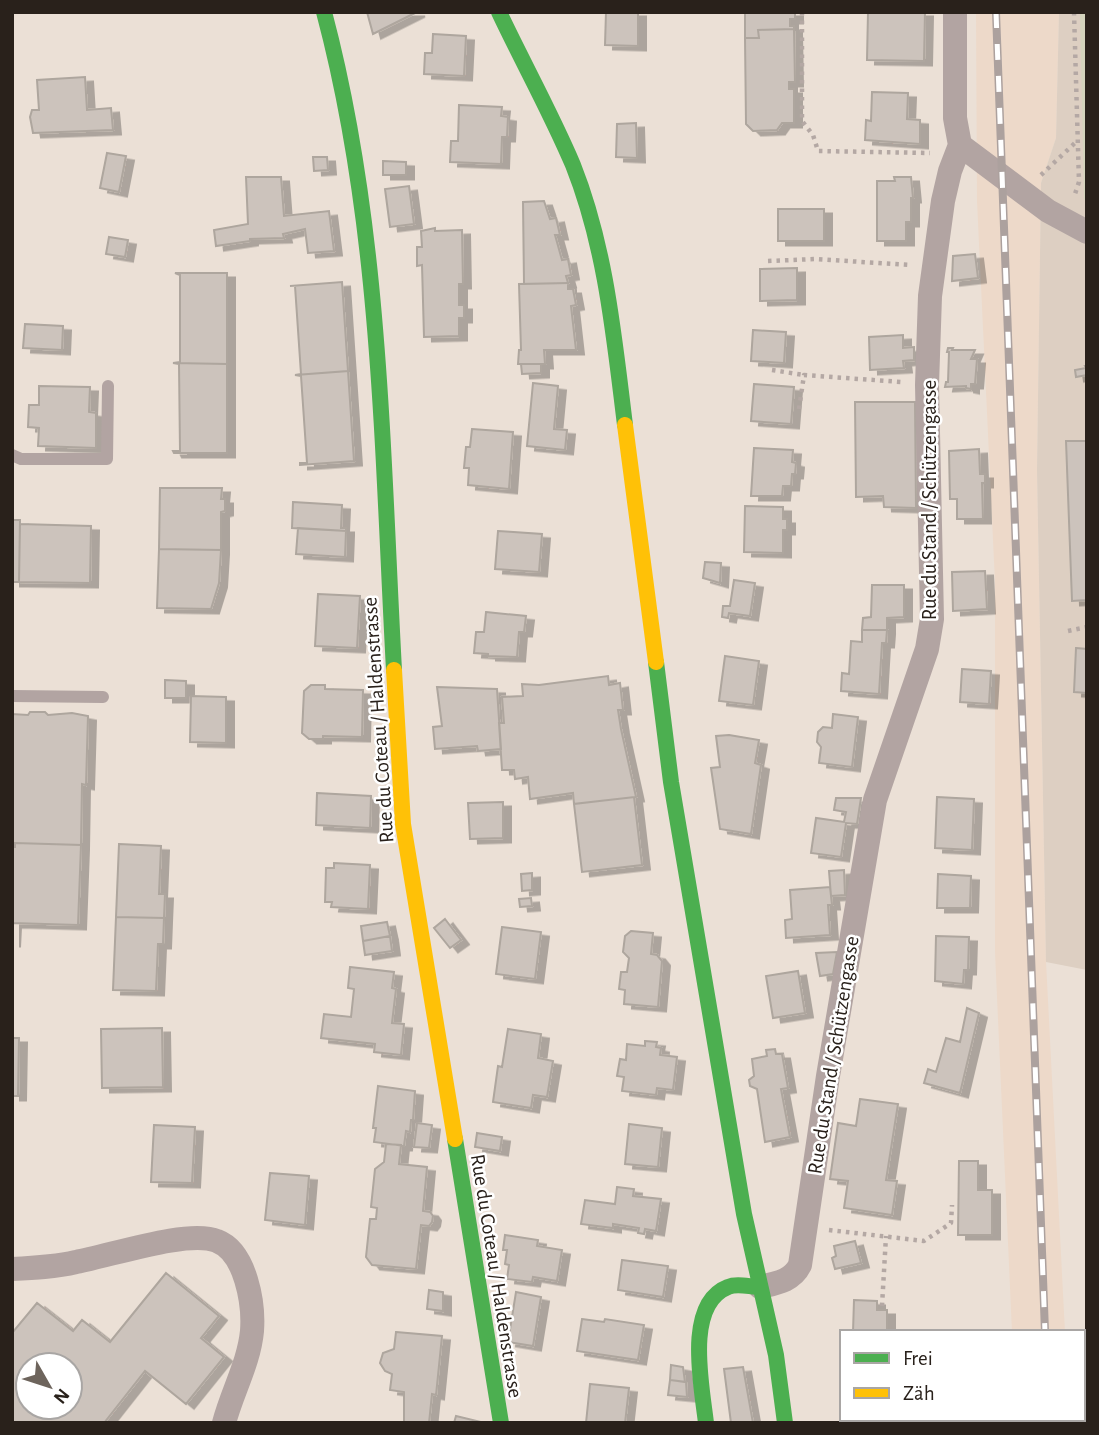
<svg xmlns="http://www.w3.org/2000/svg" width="1099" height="1435" viewBox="0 0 1099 1435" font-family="'Alegreya Sans',sans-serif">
<defs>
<filter id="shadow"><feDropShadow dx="8" dy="4.5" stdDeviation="0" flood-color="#0004"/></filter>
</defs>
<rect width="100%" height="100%" fill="#ebe0d6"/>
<!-- built -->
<path fill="#edd9c9" d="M976,12H1059L1056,138L1041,183L1037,470L1046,962L1065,1332H1012L995,952V582L977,201Z
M1016,1419H1072V1423H1017Z"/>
<!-- education -->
<path fill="#ddcfc2" d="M1059,12H1087V970L1046,962L1037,470L1041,183L1056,138Z"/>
<!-- park -->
<path fill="#d4d4bd" d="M1080,12H1087V201L1084,199Z"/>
<!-- building -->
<path fill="#ccc3bc" stroke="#aea69e" stroke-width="2" fill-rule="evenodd" filter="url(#shadow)" d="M367,12H417L373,34Z
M606,12H638V46L605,45Z
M745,12H795V19H790V26H794V29L758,30L759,38H745Z
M868,12H925L924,61L867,60Z
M794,29L795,82H789V89H794V123H782L777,130L753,131L746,124L745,38H759L758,30Z
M433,34L466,36L464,76L424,74L425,53H432Z
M85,77L87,110L111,108L113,130L33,133L30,117L32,110H39L37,80Z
M872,92L908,93L907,119L920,120V144L865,140L866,120L871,121Z
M459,105L502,107L501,116L508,117L507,137H502L501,164L450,162L451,141H458Z
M636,123L637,158L616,157L617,124Z
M107,153L126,156L119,192L100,188Z
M313,157H327L328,170L314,171Z
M383,161L406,162V175H383Z
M246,177H281L284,216L329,211L334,251L308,253L305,229L283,234L284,238L250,239V241L216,246L214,230L248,224Z
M894,177H911L913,198H911V222H906V241H877V181H895Z
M409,186L414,224L390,227L385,189Z
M544,201L550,219L556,218L560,235H555L562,260L568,259L571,275L566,276L568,283L524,284L523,202Z
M778,209H824V241H778Z
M435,228V231L462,230L463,284H459V305H464V318H459V336L424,337L422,265L417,266V247H422L421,231Z
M109,237L128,240L125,257L106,254Z
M975,254L978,278L952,281L953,256Z
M797,268V300L760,301V269Z
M175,273H227V364L173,363L180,362V275Z
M342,282L348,371L295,375L301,374L295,286H290Z
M568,283V289H573L576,305L571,306L576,350H544L545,364H518L519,350H521L519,284Z
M25,324L63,326L62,350L23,348Z
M753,330L786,332L784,363L751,361Z
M903,335V348L914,347V360L903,361L904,368L870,370L869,337Z
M948,348H953L952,350H975L971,359H977L975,384H971V389L966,388V386L945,387L946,382H948L949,352H947Z
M173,363L227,364V453H174L173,451H180L179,364Z
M521,364H541V373L522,374Z
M1085,366H1087V375L1076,377L1075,370L1086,368Z
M348,371L354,461L300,465V463H307L301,376L295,375Z
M533,383L558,386L554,429L567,430L565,450L527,446Z
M754,384L794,387L791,424L751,421Z
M39,386L90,387L89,412L96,413V448L38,446L39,428L28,427L29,405H39Z
M855,402H915L916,508L884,507L883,496L856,497Z
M472,429L513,432L509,489L468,485L469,468H464L466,447H470Z
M1066,441H1087V600L1072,601Z
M754,448L793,450L792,462L796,463L795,474H792L791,486H783L782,496H751Z
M979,449L980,474H985V483H982L983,519H957V499H950L949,451Z
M160,488H222L221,499H225V511L221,512V550L159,549Z
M293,502L342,505L341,528H346V531L292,528Z
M745,506L783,507V519H787V530H783V553L744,552Z
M12,520H20L19,582H12Z
M20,524L91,526L90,583L19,582Z
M298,528L346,531L345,557L296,554Z
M498,531L542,534L539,572L495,569Z
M159,549L221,550L219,583L211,609L157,608Z
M705,562L721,563L720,583L703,578Z
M985,571L987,609L953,611L952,572Z
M734,580L755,583L750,616L729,613L728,618L722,617L723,606H730Z
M872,585H904V617L887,618V630H862L863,618L871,617Z
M318,594L360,596L357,648L315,646Z
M486,612L526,616L524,632H519L517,657L488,656V654L474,653L476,632H484Z
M862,630H887L886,643H882L879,694L841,691L842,673L849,674L851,641L862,642Z
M1076,648L1087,649V693L1074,692Z
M725,656L759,661L753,705L719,701Z
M962,669L991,671L989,704L960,702Z
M608,676L609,685L620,683L623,710H618L621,729L636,797L574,804L573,793L530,799L528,777L515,779L514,770H502L499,723H504L502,697L523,696L522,684L539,685Z
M165,680L186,681V698H165Z
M311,685H325V689L363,690L362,737L323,736V739H309L302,733L304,691Z
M437,687L497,689L501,749L478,751L477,746L435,749L433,727L442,726Z
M191,696L226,697V743L190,742Z
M30,712H45L48,715L72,713L88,716L86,785L82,784L81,845L15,843V847H12V714L28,715Z
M833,714L858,717L852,767L819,763L821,747L817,742L818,732L823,727L832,728Z
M729,735L759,740L755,763L761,765L751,834L720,829L711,768L720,767L716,736Z
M317,793L371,796L370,828L316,825Z
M634,797L642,865L582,872L574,804Z
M937,797L974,799L972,850L935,848Z
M836,798H861L857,824L846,823L841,857L811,853L816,818L844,822L846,812L834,810Z
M503,802V838L470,839L468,803Z
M15,843L81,845L78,925L13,923L12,943V847H15Z
M119,844L161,846L159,894H165L164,918L116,917Z
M334,863L370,865L368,909L331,907L332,902H325L326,868H334Z
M844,870L845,895L831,896L829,871Z
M532,873V890L522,891L521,874Z
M938,874L971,876L970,908H937Z
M830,887L832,905H828L830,935L786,938L785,920L792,919L790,890Z
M531,898L532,906L520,907L519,899Z
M116,917L164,918L163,944H158L156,991L113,990Z
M445,919L461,940L450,948L434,928Z
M387,922L390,936L363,941L361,926Z
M502,927L541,932L535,979L496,974Z
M631,931L653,933L651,954L657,955L662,961L658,1007L624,1004L625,990L619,989L621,972H627L629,958L623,952L625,936Z
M390,936L392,951L365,955L363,941Z
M936,936L969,937L968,970H964L963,984L935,981Z
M837,952L833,974L820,976L816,953Z
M350,967L394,972L392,988L396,989L392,1023L404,1024L401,1055L374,1052L375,1044L321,1038L324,1014L351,1017L354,989L348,988Z
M798,971L805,1013L773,1018L766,976Z
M967,1008L979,1013L960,1093L924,1083L928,1069L936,1072L946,1038L960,1042Z
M162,1028L163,1087L102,1088L101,1029Z
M508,1029L541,1034L538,1058L553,1061L547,1097L533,1095L531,1108L493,1102L498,1066L502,1067Z
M12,1038H19L18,1096H12Z
M645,1041L657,1042L656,1047L661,1048L660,1055L677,1057L673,1090L657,1088L656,1095L622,1091L624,1077L617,1076L620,1059L626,1060L627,1044L645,1046Z
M775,1049L776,1054H782L788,1088L781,1089L790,1137L765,1142L757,1089L750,1086L749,1080L754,1076L752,1059L767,1056L766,1050Z
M378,1086L415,1091L413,1120H411L410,1132L406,1131L404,1146L374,1142L376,1128H373Z
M860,1099L898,1104L886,1180L897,1181L892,1215L844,1208L848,1181L830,1179L838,1123L856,1126Z
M417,1123L432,1125L429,1148L414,1147Z
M629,1124L662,1128L658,1167L625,1164Z
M154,1125L195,1127L192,1183L151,1182Z
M477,1133L502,1137L500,1151L475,1147Z
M386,1144L401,1145L399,1164L427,1167L423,1211L430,1212L433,1216L432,1222L429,1226L421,1225L416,1269L372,1265L366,1257L370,1219H376L377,1208L371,1207L375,1169L384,1162Z
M959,1161H978V1190H992V1235H958Z
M270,1173L309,1176L305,1225L265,1220Z
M617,1187L634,1189L633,1196L661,1199L656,1231L645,1229L644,1234L638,1233L639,1228L613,1224V1228L581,1224L585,1200L615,1204Z
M505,1235L538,1240L537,1246L562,1250L557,1281L533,1277L532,1282L507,1279L509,1265L505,1264L507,1250H503Z
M855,1241L861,1263L835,1269L832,1258L836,1256L834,1246Z
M622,1260L668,1266L663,1297L618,1290Z
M166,1273L219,1316L201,1338L224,1357L186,1404L145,1371L104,1423H12V1333L37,1303L73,1331L82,1320L110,1342ZM28,1365H70V1407H28Z
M429,1290L443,1292V1311L427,1309Z
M516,1292L541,1297L533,1346L508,1342Z
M854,1300L877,1301V1310H887V1332H847H853Z
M582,1319L604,1322L605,1319L644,1325L638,1360L577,1351Z
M396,1332L442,1336L436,1395L432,1394L429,1423H404V1392L390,1390L392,1374L385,1371L380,1363L383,1353L394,1349Z
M671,1365L683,1367L685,1382L670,1380Z
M743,1367L753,1423H731L724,1369Z
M670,1380L686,1382L687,1397L668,1395Z
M590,1384L629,1388L625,1423H586Z
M456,1416L481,1422V1423H454Z
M850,1419H891V1421L850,1422Z
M935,1419H976V1423H935Z"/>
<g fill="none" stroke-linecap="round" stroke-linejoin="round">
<!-- path -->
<path stroke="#b4a8a4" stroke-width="4.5" stroke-dasharray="3.5 5" stroke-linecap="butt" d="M802,12V121L813,135L818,151L930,153
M1074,12L1079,182L1074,197
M1041,175L1076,142
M768,261L815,259L910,265
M772,370L804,375
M799,409L804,375L901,382
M1068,631L1087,627
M829,1230L924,1241L951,1223L952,1205
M882,1306L886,1236
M897,1419V1423"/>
<!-- lane -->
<path stroke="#b2a4a2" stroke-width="12" d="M12,455L21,459H107L108,386
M12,696L103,697"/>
<!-- street -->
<path stroke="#b2a4a2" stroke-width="24" d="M960,145L1048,211L1087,232
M12,1269C34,1268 55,1267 76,1262C110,1256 188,1229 217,1241C246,1252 254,1304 252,1331C249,1363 232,1392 224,1423
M760,1287C777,1283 792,1281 800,1265L828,1076L875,800L927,649L932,619L927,385L930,296L943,201L950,171L960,145L955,118V12"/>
<!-- fast -->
<path stroke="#4caf50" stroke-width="16" d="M324,12C381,226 382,450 394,670
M499,12C523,63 551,113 573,165C606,248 614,337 625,425
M656,662L671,782L744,1214L776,1355L785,1423
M455,1139L501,1423
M706,1423C702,1387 684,1304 728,1287C737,1283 750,1287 760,1287"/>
<!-- slow -->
<path stroke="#ffc107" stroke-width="16" d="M625,425L656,662
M394,670L403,824L455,1139"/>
<defs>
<path id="rail" d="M996,12L1045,1332
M1049,1419L1050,1423"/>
</defs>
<!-- rail casing -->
<use href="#rail" stroke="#aca19e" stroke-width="8"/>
<!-- rail -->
<use href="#rail" stroke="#fff" stroke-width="5" stroke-dasharray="16" stroke-linecap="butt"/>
</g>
<g text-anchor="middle" stroke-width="5" stroke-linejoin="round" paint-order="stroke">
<!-- street labels -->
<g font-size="21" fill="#29211b" stroke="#fff">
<text transform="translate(929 500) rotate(-90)" y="7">Rue du Stand / Schützengasse</text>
<text transform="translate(378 720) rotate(-94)" y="7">Rue du Coteau / Haldenstrasse</text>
<text transform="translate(833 1055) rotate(-81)" y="7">Rue du Stand / Schützengasse</text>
<text transform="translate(497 1276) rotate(81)" y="7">Rue du Coteau / Haldenstrasse</text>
</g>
</g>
<!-- border -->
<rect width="1099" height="1435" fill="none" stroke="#29211b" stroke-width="28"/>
<!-- legend -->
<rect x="840" y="1330" width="245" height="91" fill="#ffffff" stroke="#a9a6a4" stroke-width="2"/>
<rect x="854" y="1353" width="35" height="10" fill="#4caf50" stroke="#a9a6a4" stroke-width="2"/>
<text x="903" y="1365" font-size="21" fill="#29211b">Frei</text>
<rect x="854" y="1388" width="35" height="10" fill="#ffc107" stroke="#a9a6a4" stroke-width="2"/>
<text x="903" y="1400" font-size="21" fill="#29211b">Zäh</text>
<!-- north arrow -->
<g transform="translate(49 1386) rotate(129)"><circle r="33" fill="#ffffff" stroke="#a9a6a4" stroke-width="2"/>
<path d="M0-5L12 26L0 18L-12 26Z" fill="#6d645c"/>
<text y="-10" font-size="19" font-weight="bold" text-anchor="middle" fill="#29211b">N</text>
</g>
</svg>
